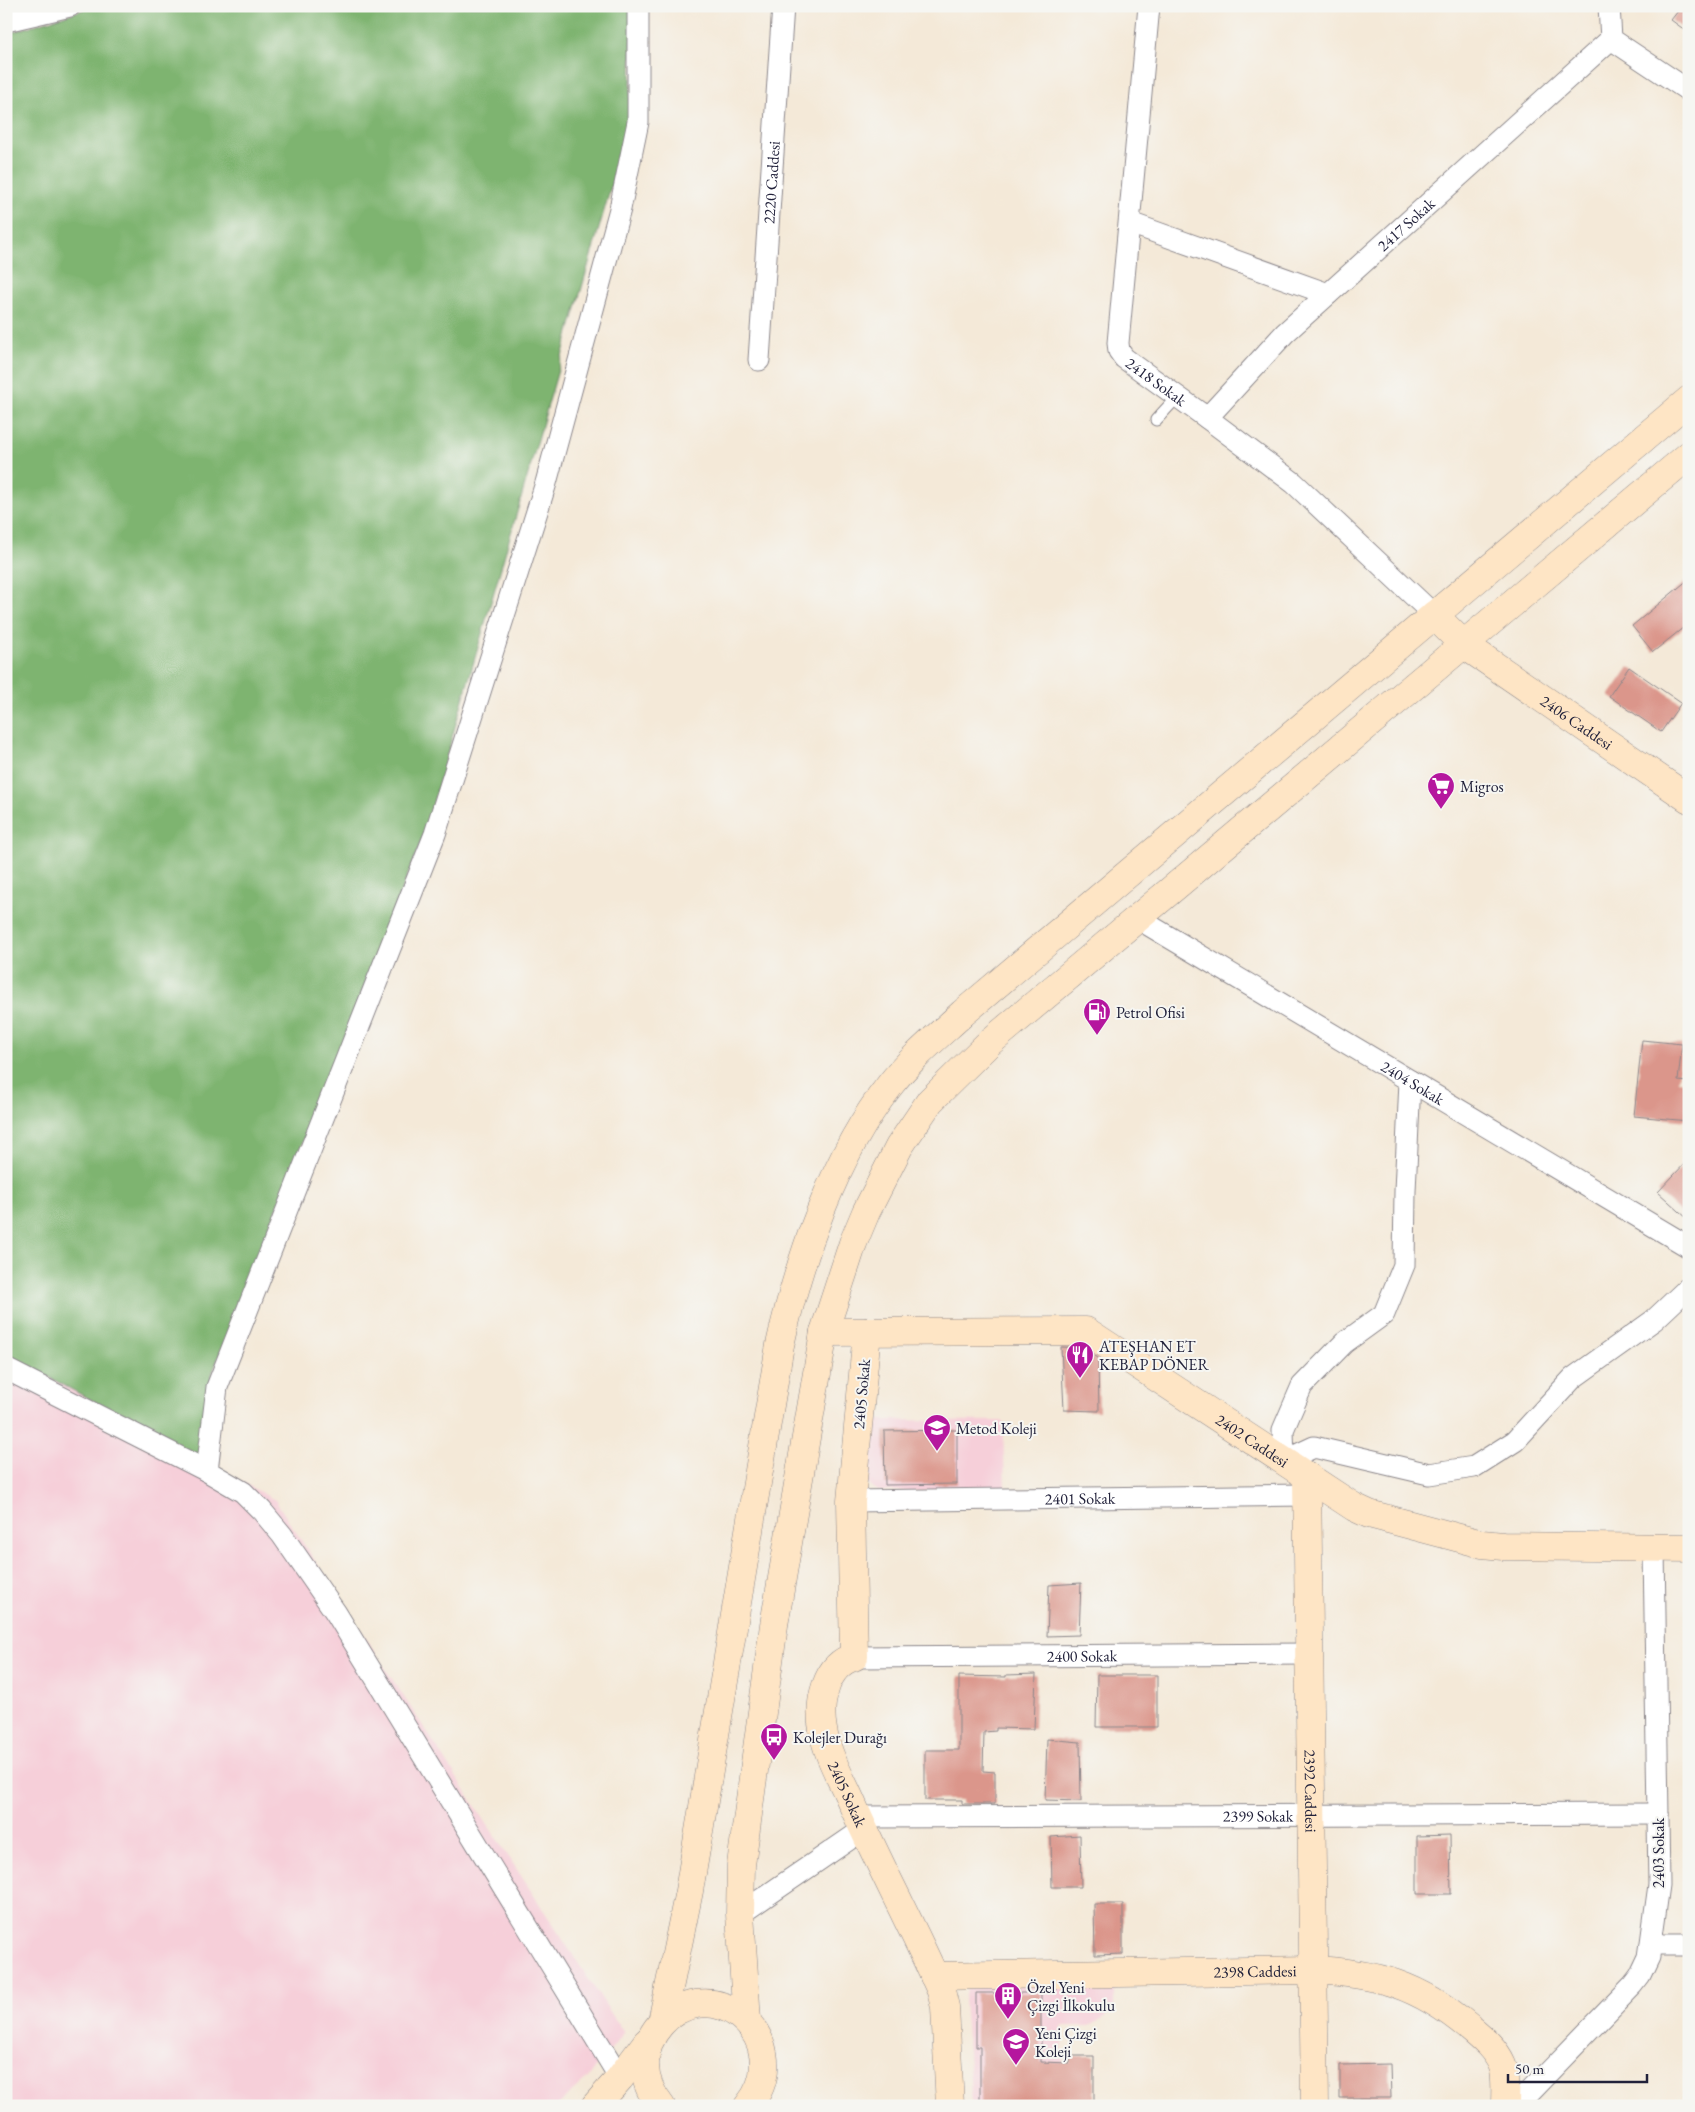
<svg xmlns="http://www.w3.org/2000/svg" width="1695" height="2112" viewBox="0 0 1695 2112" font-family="'EB Garamond',serif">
<rect width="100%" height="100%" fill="#f6f6f2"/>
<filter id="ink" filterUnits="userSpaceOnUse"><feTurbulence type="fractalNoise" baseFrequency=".02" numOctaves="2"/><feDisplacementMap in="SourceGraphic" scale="10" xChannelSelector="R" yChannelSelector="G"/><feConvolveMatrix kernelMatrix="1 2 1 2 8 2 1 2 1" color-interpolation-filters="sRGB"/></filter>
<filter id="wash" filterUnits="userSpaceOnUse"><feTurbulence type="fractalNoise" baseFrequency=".0096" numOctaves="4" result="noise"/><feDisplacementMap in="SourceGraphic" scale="20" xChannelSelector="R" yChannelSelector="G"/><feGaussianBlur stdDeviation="1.12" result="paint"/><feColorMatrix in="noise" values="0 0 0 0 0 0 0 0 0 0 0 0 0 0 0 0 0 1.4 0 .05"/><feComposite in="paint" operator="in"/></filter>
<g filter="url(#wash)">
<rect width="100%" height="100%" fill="#f4e9d8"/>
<!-- built -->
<path fill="#f6cfd9" d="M6,1354L275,1500L624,2033L588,2078L557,2106H6Z
M873,1420L1003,1421L1005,1491H879L865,1483Z
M1114,1982V2012L1089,2026H1062L1063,2106H972L964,1999L968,1983Z"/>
<!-- forest -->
<path fill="#7eb470" stroke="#506b56" d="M95,6H633L630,121L425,831L212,1374L204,1461L6,1354V34Z"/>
<g id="blocks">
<!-- building -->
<path fill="#db968b" d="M1682,6H1689V33L1671,20Z
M1689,579V623L1653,652L1632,626Z
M1629,667L1681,703L1661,732L1609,696Z
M1642,1040L1682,1044L1678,1081L1689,1082V1121L1634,1116Z
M1689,1159V1220L1658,1192Z
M1061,1347L1083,1348L1098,1358L1099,1411L1064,1410Z
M957,1430V1484L885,1485L884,1431Z
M1081,1583L1079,1635L1047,1636L1049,1585Z
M1036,1674L1034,1729L996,1728V1731L984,1732L983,1771L995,1772V1804H962V1800H925V1750H959V1676L1006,1677V1675Z
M1097,1675H1157V1727H1096Z
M1047,1739L1080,1742L1081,1801L1045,1800Z
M1080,1835L1081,1887H1052L1051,1837Z
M1450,1835L1451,1894H1417V1836Z
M1094,1904H1123V1954L1095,1955Z
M976,1993H1041V2062L1070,2063V2056H1094V2106H980V2047H976Z
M1390,2064L1391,2098H1340V2065Z"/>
</g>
</g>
<g filter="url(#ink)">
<use href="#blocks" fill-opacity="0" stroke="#8b868a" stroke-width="1"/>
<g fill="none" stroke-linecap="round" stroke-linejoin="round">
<defs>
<path id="lane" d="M1156,420L1178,396"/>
<g id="street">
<path id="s1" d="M1149,6L1118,343L1119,351L1124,358L1207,418L1294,483L1434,615"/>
<path d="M1609,6L1611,39L1689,91"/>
<path d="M6,21L70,6"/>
<path d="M1130,223L1328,294"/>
<path id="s2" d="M759,360L783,6"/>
<path id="s3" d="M1207,418L1285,333L1611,39"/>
<path id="s4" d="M1137,918L1689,1247"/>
<path d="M1410,1081L1405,1191L1404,1265L1384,1314L1344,1343L1302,1386L1283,1430L1284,1461L1314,1447L1429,1474L1474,1467L1515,1441L1573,1378L1654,1320L1689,1287"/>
<path d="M6,1369L207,1471"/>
<path id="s5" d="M851,1501L1308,1495"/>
<path id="s6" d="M854,1657L1309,1654"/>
<path id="s7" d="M858,1817L1658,1814"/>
<path d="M740,1914L864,1829"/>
<path d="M1652,1945H1689"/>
<path d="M620,2078L336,1613L282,1535L262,1511L243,1492L207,1471L217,1387L435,834L546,483L620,209L638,122V6"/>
<path d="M1516,2106L1633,1985L1640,1976L1649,1957L1659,1885L1654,1548"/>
</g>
<g id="secondary">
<path id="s8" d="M1434,615L1463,644L1689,799"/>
<path id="s9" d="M824,1332L1086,1331L1354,1507L1369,1514L1482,1544L1503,1546L1689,1548"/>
<path id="s10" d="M867,1332L851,1501L854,1657C825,1665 818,1703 823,1730C827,1755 841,1778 851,1801C879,1865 913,1927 941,1991L945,2007L950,2106"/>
<path id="s11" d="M1307,1476L1315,2106"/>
<path id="s12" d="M934,1976L1313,1970C1377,1973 1419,1985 1469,2027C1481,2037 1495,2048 1502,2064C1507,2076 1505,2092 1505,2106"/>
<path d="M747,2021L740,1914L741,1865L774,1625L824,1332L853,1243L866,1212L899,1147L930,1101L989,1043L1689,455"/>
<path d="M662,2022L689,1891L780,1345C799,1259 835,1154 890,1085C911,1058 938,1036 963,1013L1689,400"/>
<path d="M595,2106L620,2078L647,2042"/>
<path d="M661,2106C613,2049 683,1974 739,2015C749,2023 757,2033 761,2045C768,2068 763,2088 748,2106"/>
</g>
</defs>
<!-- lane casing -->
<use href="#lane" stroke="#8b868a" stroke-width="13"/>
<!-- street casing -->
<use href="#street" stroke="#8b868a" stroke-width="23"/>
<!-- secondary casing -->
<use href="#secondary" stroke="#8b868a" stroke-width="29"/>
<!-- lane -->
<use href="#lane" stroke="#fff" stroke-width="11"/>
<!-- street -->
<use href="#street" stroke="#fff" stroke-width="21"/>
<!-- secondary -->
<use href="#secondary" stroke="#fee5c5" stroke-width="28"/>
</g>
</g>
<!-- icons -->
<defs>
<symbol id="supermarket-pin" viewBox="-11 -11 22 30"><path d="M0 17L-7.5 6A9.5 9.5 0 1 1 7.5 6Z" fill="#b5179e" stroke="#f6f6f2"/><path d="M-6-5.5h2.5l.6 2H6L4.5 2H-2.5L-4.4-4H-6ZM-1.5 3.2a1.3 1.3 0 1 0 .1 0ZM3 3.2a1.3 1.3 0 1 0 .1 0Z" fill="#fff"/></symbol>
<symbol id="fuel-pin" viewBox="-11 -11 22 30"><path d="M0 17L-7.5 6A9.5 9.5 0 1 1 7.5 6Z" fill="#b5179e" stroke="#f6f6f2"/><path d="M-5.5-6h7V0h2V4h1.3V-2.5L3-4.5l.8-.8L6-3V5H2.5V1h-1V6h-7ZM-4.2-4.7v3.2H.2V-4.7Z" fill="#fff"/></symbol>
<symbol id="restaurant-pin" viewBox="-11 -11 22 30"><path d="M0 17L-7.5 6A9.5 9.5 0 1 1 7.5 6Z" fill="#b5179e" stroke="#f6f6f2"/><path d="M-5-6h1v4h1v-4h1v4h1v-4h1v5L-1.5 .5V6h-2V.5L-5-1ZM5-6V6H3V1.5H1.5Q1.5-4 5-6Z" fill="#fff"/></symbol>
<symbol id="school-pin" viewBox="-11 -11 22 30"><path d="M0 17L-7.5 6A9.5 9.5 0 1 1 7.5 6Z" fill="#b5179e" stroke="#f6f6f2"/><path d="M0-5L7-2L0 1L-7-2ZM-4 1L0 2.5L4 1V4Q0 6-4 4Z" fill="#fff"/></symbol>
<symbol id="bus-pin" viewBox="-11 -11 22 30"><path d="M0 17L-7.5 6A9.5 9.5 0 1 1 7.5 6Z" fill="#b5179e" stroke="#f6f6f2"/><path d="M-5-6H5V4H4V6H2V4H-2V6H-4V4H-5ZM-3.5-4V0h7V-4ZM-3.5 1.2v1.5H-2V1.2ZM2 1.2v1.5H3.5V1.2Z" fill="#fff"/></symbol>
<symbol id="building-pin" viewBox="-11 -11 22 30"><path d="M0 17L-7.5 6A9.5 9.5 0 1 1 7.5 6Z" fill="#b5179e" stroke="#f6f6f2"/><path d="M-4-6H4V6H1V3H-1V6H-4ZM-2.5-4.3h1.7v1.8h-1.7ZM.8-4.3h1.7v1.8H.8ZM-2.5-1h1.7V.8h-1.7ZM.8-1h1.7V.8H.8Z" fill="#fff"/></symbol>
</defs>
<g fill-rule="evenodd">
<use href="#supermarket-pin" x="1425" y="770" width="32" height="43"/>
<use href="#fuel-pin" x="1081" y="996" width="32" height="43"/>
<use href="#restaurant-pin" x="1064" y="1339" width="32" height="43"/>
<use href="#school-pin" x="921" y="1412" width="32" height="43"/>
<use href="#bus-pin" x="758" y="1721" width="32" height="43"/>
<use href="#building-pin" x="992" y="1980" width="32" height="43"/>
<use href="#school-pin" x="1000" y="2026" width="32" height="43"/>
</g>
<g text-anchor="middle" stroke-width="4" stroke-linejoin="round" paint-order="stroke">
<!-- street labels -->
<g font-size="16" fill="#22223b" stroke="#f6f6f2">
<text dy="6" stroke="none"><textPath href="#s2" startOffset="178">2220 Caddesi</textPath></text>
<text dy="6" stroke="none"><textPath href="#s3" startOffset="278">2417 Sokak</textPath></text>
<text dy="6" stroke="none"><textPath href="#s1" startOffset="395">2418 Sokak</textPath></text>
<text dy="6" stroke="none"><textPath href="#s8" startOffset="179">2406 Caddesi</textPath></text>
<text dy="6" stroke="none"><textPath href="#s4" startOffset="321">2404 Sokak</textPath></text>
<text transform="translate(861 1394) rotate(-85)" y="6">2405 Sokak</text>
<text dy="6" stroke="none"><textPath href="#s9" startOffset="461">2402 Caddesi</textPath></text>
<text dy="6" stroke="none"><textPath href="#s5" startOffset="229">2401 Sokak</textPath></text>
<text dy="6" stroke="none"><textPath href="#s6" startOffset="228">2400 Sokak</textPath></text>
<text dy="6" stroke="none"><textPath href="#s11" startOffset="315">2392 Caddesi</textPath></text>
<text dy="6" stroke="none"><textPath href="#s10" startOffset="481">2405 Sokak</textPath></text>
<text dy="6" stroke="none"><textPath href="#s7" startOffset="400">2399 Sokak</textPath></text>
<text transform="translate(1658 1853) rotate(-90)" y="6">2403 Sokak</text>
<text dy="6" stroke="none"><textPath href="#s12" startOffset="321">2398 Caddesi</textPath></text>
</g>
<!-- poi labels -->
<g font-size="16" fill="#22223b" stroke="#f6f6f2" text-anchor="start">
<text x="1460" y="792">Migros</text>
<text x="1116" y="1018">Petrol Ofisi</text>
<text x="1099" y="1352">ATEŞHAN ET<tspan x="1099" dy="18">KEBAP DÖNER</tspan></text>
<text x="956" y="1434">Metod Koleji</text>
<text x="793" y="1743">Kolejler Durağı</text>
<text x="1027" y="1993">Özel Yeni<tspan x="1027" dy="18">Çizgi İlkokulu</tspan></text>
<text x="1035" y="2039">Yeni Çizgi<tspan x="1035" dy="18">Koleji</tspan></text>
</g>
</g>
<!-- margin -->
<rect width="1695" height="2112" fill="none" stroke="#f6f6f2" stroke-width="25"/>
<!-- scale -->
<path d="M1508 2074v8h139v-8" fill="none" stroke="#22223b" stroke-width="2.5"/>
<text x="1515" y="2074" font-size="15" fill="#22223b" stroke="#f6f6f2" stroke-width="4" paint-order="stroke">50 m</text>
</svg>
